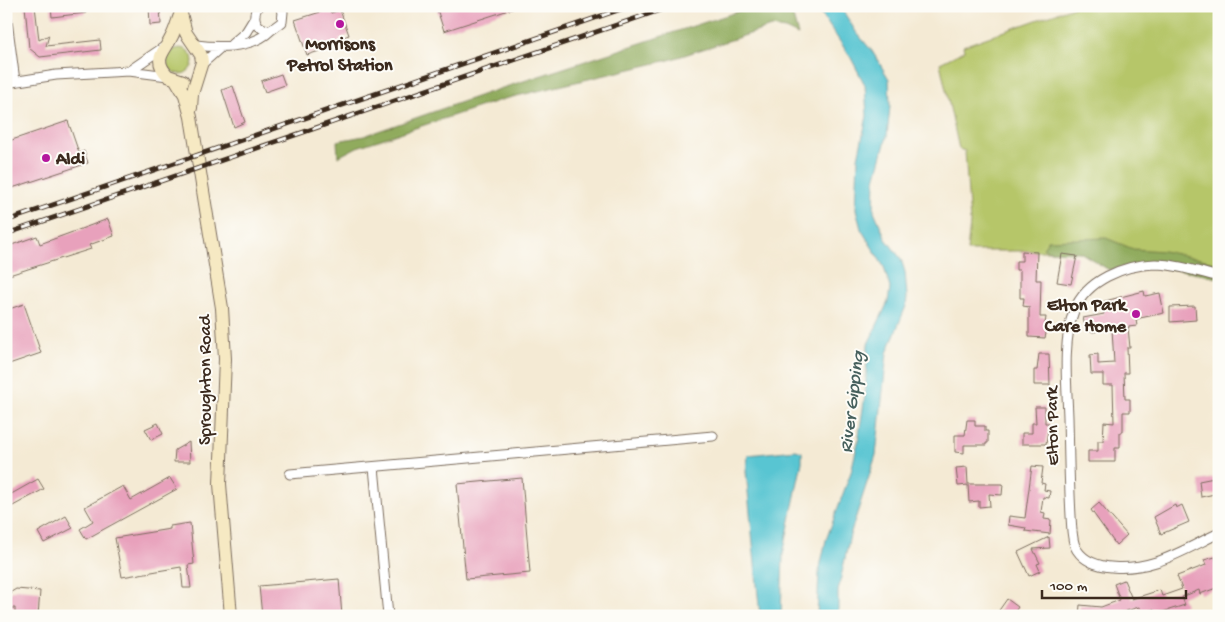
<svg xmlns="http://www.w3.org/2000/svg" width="1225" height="622" viewBox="0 0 1225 622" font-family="'Gochi Hand',sans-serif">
<rect width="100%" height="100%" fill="#fdfcf7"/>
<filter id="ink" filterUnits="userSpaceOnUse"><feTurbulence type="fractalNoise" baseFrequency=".02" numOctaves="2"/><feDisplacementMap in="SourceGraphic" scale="10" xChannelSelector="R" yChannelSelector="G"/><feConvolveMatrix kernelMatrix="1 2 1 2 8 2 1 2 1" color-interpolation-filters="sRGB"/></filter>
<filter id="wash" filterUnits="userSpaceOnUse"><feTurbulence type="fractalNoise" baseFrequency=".0096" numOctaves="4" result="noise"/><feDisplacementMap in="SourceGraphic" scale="20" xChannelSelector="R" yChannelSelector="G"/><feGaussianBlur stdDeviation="1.12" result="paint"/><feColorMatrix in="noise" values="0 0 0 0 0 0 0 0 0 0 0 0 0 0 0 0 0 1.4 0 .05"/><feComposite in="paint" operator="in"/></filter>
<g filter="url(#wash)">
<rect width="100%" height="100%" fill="#f4ead4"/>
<!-- green -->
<path fill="#b6c669" stroke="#787844" d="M1076,6H1182L1219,12V274L1079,251H967L970,223L965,151L959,149L940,63L964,51L963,46Z
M167 61a13 13 0 1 1 26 0a13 13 0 1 1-26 0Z"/>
<!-- forest -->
<path fill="#90ab5d" stroke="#666a3e" d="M755,6H790L798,35L785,29L771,27L669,60L504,99L357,147L338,157L337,141L364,136L493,91Z
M1106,238L1133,249L1163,251L1219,263V278L1181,270L1134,265L1109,270L1080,252L1049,251L1043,248L1048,240Z"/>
<!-- water -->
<path fill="#59c5d2" stroke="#4a7878" d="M816,6H840L856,32L872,51L889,79L890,106L887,136L875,180L874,211L886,239L901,259L905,272L907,297L906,306L887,353L876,455L850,535L838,591V616H817L819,572L826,540L851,472L858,442L865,395L868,344L888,302L890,288L884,267L861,229L856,209L858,158L867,116L865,85L851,58Z
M796,450L802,452V462L783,554L781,616H760L746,471L748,455Z"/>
<g id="blocks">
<!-- building -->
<path fill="#e8a1bc" d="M25,6H35L39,40L49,35L46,46L100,40L101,50L40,57L29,48Z
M51,6H85L86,13L52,17Z
M149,6H160L161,24L150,25Z
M436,6H515V8L444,31Z
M330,9L331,13L340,10L349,35L339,39L341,44L307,55L295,20Z
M281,74L285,85L265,92L261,81Z
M233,86L245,122L234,127L222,90Z
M68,121L79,153L84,151L88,163L6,190V142Z
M108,219L114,236L89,245L91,249L6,276V247L37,236L40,244Z
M1022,251L1037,252L1036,280H1041L1040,317H1046L1045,324H1048L1045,338L1029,337V307L1023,306L1024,298H1020V270H1016V261H1022Z
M1062,254L1077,256L1071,284L1057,282Z
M1144,291L1145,296L1160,293L1164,313L1140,318L1136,320L1137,326L1128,327L1130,348H1127L1128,373H1124L1125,399H1130V412H1123V432H1120V448H1115V462H1088V451H1098V441H1103L1104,422L1114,423L1113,385H1103V374H1091L1090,355L1098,354V364L1114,363L1112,329L1093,332L1086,329L1083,318L1104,314L1101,302Z
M24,304L41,353L6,365V310Z
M1195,306L1196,320L1170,322V307Z
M1039,354H1049L1050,385H1034V370H1037Z
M1035,407H1045V423H1049L1046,444H1022V433H1032V423H1036Z
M967,420H975V426H985V431H988V443H986V445H964V453L955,452V435H965Z
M158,423L163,434L151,440L145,429Z
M189,442L190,462H174L175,450Z
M1032,466L1043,467L1041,483L1045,484L1044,490L1050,491L1049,498L1043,497L1041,512L1045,513L1044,519L1051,520L1050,534L1025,531L1026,528L1008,525L1009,516L1025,518Z
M967,467L968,484H1003L1002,495L989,494L990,506L979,507V501L969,502L968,485L958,486L956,468Z
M1219,477V493L1201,497L1199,481Z
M170,478L177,489L86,539L80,529L93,521L85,507L123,486L131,500Z
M522,478L530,573L466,579L457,484Z
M38,479L44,489L11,507L6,497Z
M1099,503L1127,535L1116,545L1091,510Z
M1175,505L1176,508L1182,505L1189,522L1161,534L1154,517Z
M66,516L73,528L44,543L38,532Z
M190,523L194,564L188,565L191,588H183L181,567L122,577L115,538L170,529V526Z
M1049,537L1050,548L1033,549L1040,563L1037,564L1040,571L1029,576L1018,552Z
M1215,557L1219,568V587L1200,594L1199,590L1182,597L1185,605L1156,614L1154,609L1141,613L1139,607L1120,613L1121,616H1079L1080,605L1101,607L1120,600L1114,584L1124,580L1132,599L1160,590L1162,596L1182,589L1177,576L1206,565L1204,560Z
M339,579L342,616H262L259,586Z
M16,589L40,591L38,616H15V608H11L8,602V594Z
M1007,599L1018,607L1012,616H995Z"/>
</g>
</g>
<g filter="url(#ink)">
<use href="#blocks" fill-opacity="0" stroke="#7c6d5e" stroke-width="1"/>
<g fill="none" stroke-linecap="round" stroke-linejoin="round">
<defs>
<path id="street" d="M258,6C251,18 256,30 271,30L282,22L283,12L280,6
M6,13L15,81
M232,44L246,32L254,19
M196,45C220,48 252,49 271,30
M164,47L129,71L168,76
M201,65L220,48
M6,83L56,75L129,71
M1219,277C1199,272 1176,264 1155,264C1124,265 1086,280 1074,311C1062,341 1067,386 1068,417C1069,455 1069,493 1072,531C1073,538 1073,544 1077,550C1092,573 1134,569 1156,562C1178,555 1198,543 1219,533
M374,467L388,616
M290,474L713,436"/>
<path id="secondary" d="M179,6L186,33L201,55L202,62L192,94L191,108
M180,15C177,23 175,31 171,38C164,53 152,59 168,76L183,81
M176,80L185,95L191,117L222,308L225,359L220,484L231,616"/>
</defs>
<!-- street casing -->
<use href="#street" stroke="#7c6d5e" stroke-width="11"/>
<!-- secondary casing -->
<use href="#secondary" stroke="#7c6d5e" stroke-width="14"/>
<!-- street -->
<use href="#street" stroke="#fff" stroke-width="9"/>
<!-- secondary -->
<use href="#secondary" stroke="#f6e9c3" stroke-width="12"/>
<defs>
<path id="rail" d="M6,221L630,6
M6,234L672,6"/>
</defs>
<!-- rail casing -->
<use href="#rail" stroke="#3b2a1e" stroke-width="5"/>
<!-- rail -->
<use href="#rail" stroke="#fdfcf7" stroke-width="3" stroke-dasharray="9" stroke-linecap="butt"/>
</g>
</g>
<!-- markers -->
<g fill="#b5179e" stroke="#fdfcf7" stroke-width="2">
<circle cx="340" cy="24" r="5"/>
<circle cx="46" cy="158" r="5"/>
<circle cx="1136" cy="314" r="5"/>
</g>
<g text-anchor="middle" stroke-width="4" stroke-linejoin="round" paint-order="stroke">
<!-- poi labels -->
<g font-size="18" font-weight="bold" fill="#3b2a1e" stroke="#fdfcf7">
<text x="340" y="49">Morrisons<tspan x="340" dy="21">Petrol Station</tspan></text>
<text x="56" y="164" text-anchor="start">Aldi</text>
<text x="1126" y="310" text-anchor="end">Elton Park<tspan x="1126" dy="21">Care Home</tspan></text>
</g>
<!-- street labels -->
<g font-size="18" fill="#3b2a1e" stroke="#fdfcf7">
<text transform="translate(204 380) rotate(-90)" y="6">Sproughton Road</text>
<text transform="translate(1051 426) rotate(-91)" y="6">Elton Park</text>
</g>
<!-- water labels -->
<g font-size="19" font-style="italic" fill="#46605d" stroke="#fdfcf7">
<text transform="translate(850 402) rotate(-83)" y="7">River Gipping</text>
</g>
</g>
<!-- margin -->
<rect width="1225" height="622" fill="none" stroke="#fdfcf7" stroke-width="25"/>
<!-- scale -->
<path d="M1042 590v8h144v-8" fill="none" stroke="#3b2a1e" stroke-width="2.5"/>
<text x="1050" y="590" font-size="15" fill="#3b2a1e" stroke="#fdfcf7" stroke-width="4" paint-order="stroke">100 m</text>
</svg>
